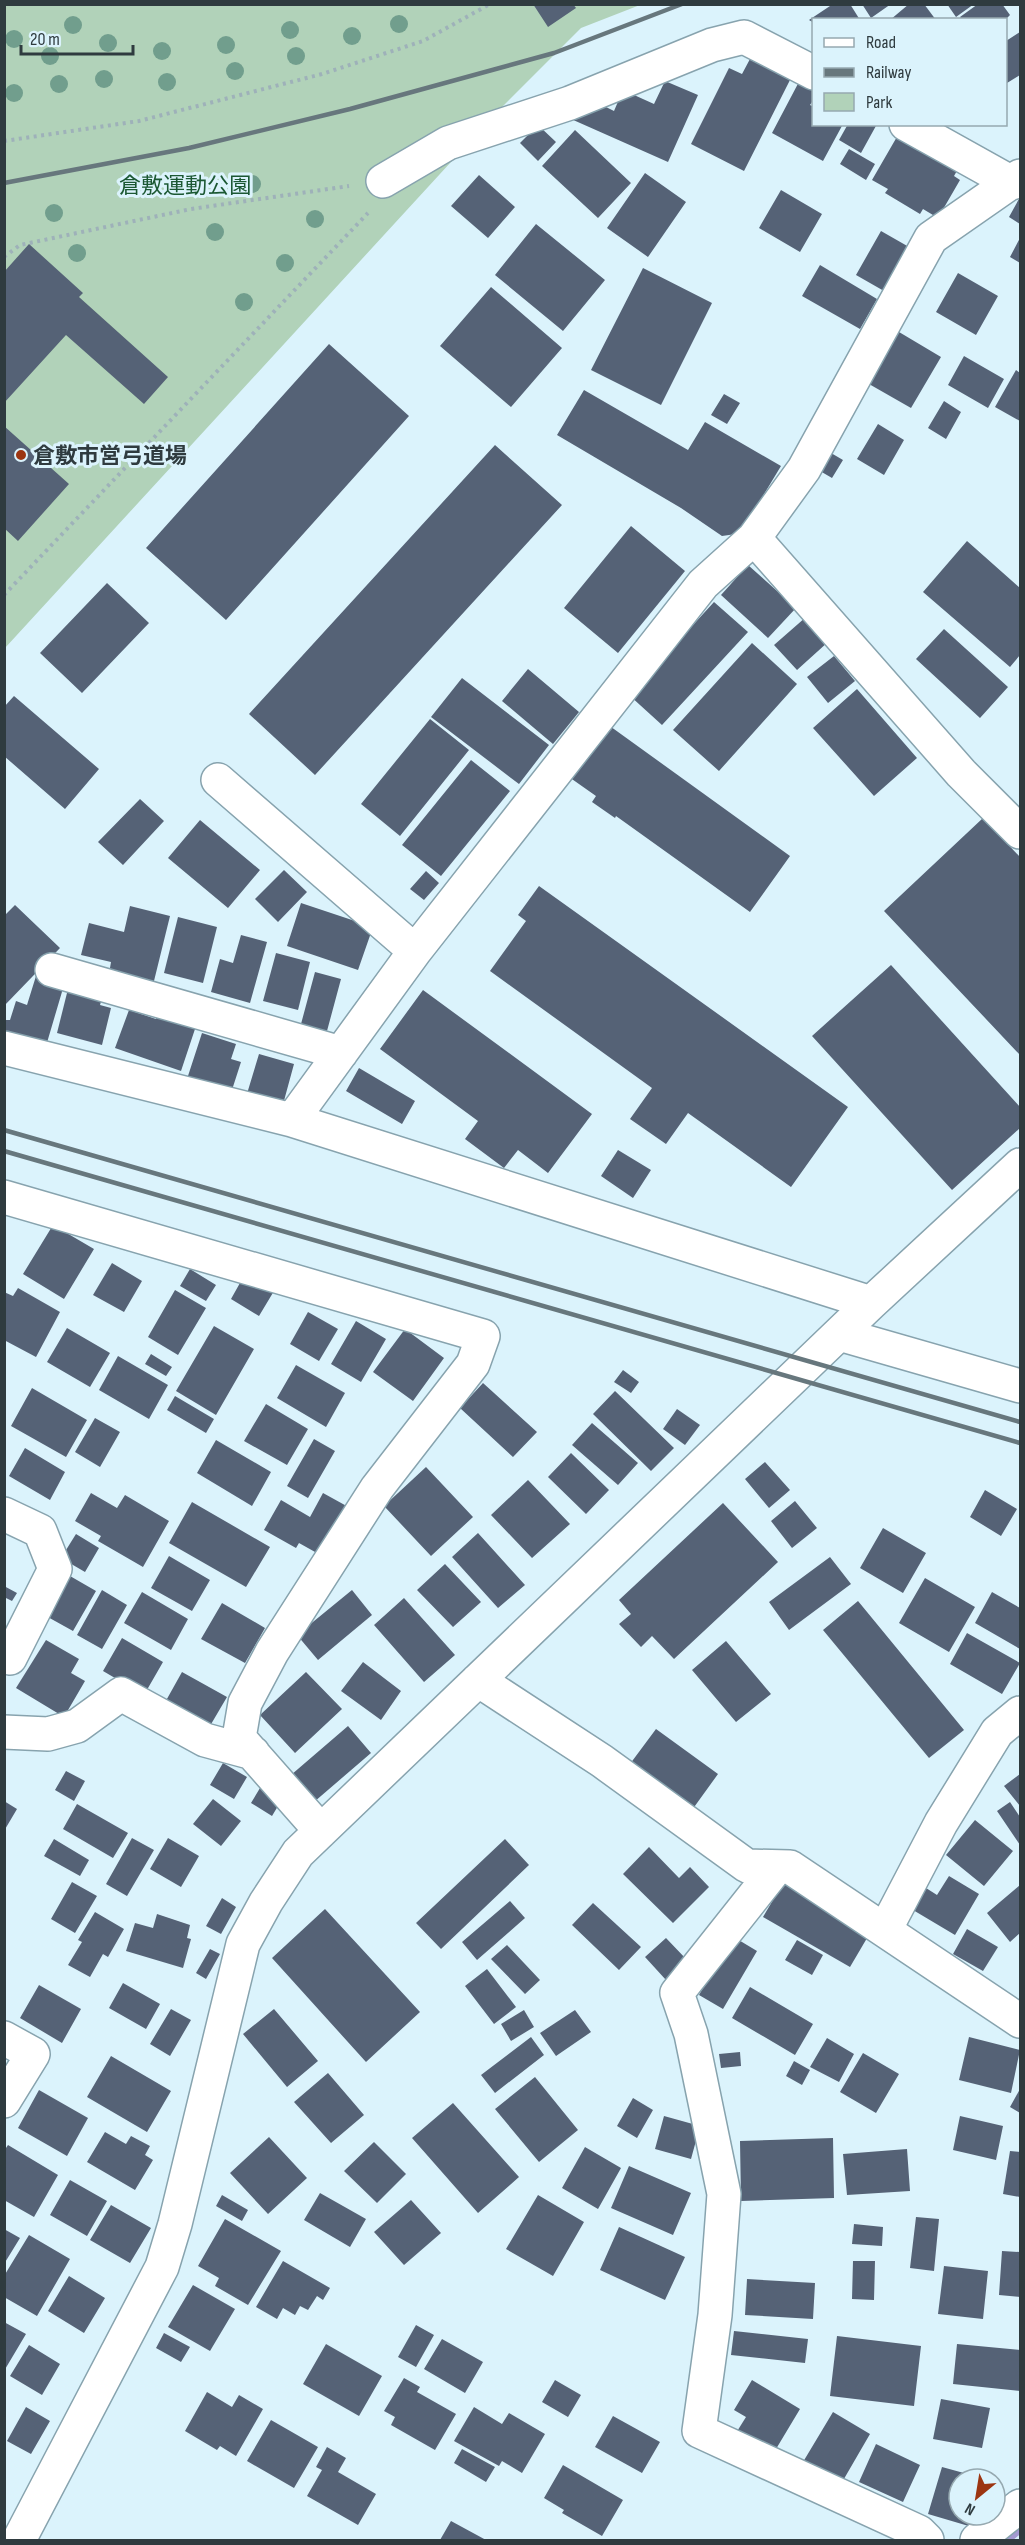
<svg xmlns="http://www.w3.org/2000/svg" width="1025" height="2545" viewBox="0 0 1025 2545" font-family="'Sofia Sans Condensed','Noto Sans JP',sans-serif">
<rect width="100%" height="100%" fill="#dbf3fc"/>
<!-- green -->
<path fill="#b1d2b9" d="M5,5H640L581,28L495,114L5,648Z"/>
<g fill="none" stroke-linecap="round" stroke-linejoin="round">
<!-- stream -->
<path stroke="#a49ad0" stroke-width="10" d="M1005,2540L1020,2528"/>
</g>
<!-- building -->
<path fill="#556276" d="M533,4H573L576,8L548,27Z
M833,4H850L860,20H814V23L809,20Z
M862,4H891L871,18Z
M909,4H924L936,20H890Z
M947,4H974L956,17Z
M978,4H1002L1010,15L1005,20H962L960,17Z
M1020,32V75L1007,83L1006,41Z
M750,59L790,80L744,171L691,144L729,68L742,74Z
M801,78L814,85V99L810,105L814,107V124H843L823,161L772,133Z
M665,81L698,95L668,162L571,119L596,102L614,111L623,90L654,104Z
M848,124H877L861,153L839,140Z
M538,125L556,142L538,161L520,143Z
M575,130L631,183L598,218L542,166Z
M898,135L958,169L954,176L960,180L938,218L923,209L920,214L885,193L888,189L872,180Z
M849,149L875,164L866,180L840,164Z
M645,173L686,202L648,257L607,228Z
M479,175L515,207L488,238L451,206Z
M781,190L822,214L800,252L759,228Z
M1020,197V224L1009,217Z
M536,224L605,280L563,331L495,275Z
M881,231L909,247L884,291L856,275Z
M1020,238V263L1010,257Z
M29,244L83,293L79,297L168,377L144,404L66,335L4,403V272Z
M820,265L877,299L860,329L802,296Z
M643,268L712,303L661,405L591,370Z
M958,273L998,296L976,335L936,312Z
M491,287L562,348L511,407L440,346Z
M899,332L941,357L911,408L869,384Z
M329,344L409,416L226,620L146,548Z
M964,356L1004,379L988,408L948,385Z
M1016,370L1020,373V421L995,407Z
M584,390L688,450L705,422L781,466L752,514L736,534L722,536L681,508L557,435Z
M724,394L740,403L727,424L711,415Z
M944,401L961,412L946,439L928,428Z
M878,424L904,440L884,475L857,459Z
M4,426L69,484L18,541L4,528Z
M495,445L562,505L315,775L249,714Z
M831,453L843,460L832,478L820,471Z
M631,526L685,571L618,653L564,608Z
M967,541L1020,588V655L1010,667L923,592Z
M748,565L796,608L768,638L721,595Z
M107,583L149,623L82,693L40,653Z
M714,602L748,632L662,725L629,695Z
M806,617L828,642L797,670L774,645Z
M944,629L1008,687L980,718L916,659Z
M752,643L797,684L719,771L673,730Z
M834,656L855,681L828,703L807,677Z
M528,669L579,712L553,744L502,701Z
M462,678L549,745L519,784L431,717Z
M857,689L917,758L874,796L813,728Z
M14,696L99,769L65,809L4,756V707Z
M430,719L469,750L400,836L361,804Z
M607,724L790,856L750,912L616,816L615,818L592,802L596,796L569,777Z
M471,760L510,791L441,876L402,845Z
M140,799L164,821L123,865L98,842Z
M983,818L1020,857V1055L884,911Z
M200,820L260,870L228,908L168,858Z
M284,870L307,892L278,922L255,899Z
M426,871L439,883L424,900L410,889Z
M539,886L848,1107L791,1187L688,1113L666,1144L630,1119L652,1088L490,971L526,921L518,915Z
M301,903L373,927L358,970L287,946Z
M15,905L60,948L4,1006V916Z
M130,906L170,916L153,985L109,974L111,962L81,955L89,923L124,932Z
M178,917L217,927L203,983L164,973Z
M241,935L267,942L250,1003L211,992L220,959L233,963Z
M276,953L310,962L298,1010L263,1001Z
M891,965L1020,1107V1128L952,1190L812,1036Z
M315,972L341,979L327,1031L301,1024Z
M36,976L64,985L46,1046L4,1033V1020H10L16,1001L27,1005Z
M69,985L103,995L100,1005L111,1008L102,1045L57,1033Z
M423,990L592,1114L548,1173L518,1150L504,1168L465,1139L478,1121L380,1049Z
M160,1007L198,1020L181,1071L115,1048L129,1010L156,1019Z
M202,1033L236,1044L231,1059L241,1062L231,1093L187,1079Z
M259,1054L294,1064L282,1108L246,1097Z
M359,1068L415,1101L402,1124L346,1091Z
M618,1150L651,1170L633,1198L601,1176Z
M53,1225L94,1249L64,1299L23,1274Z
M112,1263L142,1281L124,1312L93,1295Z
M190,1269L216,1285L206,1301L180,1286Z
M245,1274L274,1291L259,1316L231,1299Z
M18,1288L60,1312L36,1357L4,1340V1292L13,1296Z
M175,1290L206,1308L178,1355L148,1337Z
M308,1312L338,1329L319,1361L290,1344Z
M356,1321L386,1339L361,1382L331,1364Z
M214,1326L254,1349L216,1415L176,1391Z
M67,1328L110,1353L90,1387L47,1362Z
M405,1329L444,1358L413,1401L373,1372Z
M151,1354L172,1367L166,1376L145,1364Z
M118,1356L168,1385L149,1419L99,1390Z
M296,1365L345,1393L326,1427L277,1398Z
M623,1370L639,1382L631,1393L614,1382Z
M483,1383L537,1432L513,1457L460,1408Z
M32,1388L87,1420L66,1457L11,1426Z
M615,1391L674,1448L651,1471L593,1414Z
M175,1396L214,1419L206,1433L167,1410Z
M266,1404L308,1429L287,1465L244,1441Z
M677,1409L700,1425L685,1445L663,1429Z
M95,1418L120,1432L100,1467L75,1452Z
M592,1423L638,1463L618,1485L572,1445Z
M314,1439L335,1451L308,1498L287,1486Z
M216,1440L271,1472L252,1506L197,1473Z
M25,1448L65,1472L50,1500L9,1476Z
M571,1453L609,1490L586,1514L548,1477Z
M765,1462L790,1490L769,1508L745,1479Z
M426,1467L473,1517L431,1556L384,1506Z
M528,1480L570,1524L532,1558L491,1515Z
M985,1490L1017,1509L1001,1536L970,1517Z
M91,1493L117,1508L125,1495L169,1521L143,1567L98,1541L101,1536L75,1521Z
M323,1493L352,1509L324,1557L299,1543L296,1548L264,1530L281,1500L310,1517Z
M795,1501L817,1528L792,1548L771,1521Z
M192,1502L270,1547L246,1587L169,1543Z
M723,1503L778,1562L674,1659L652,1636L641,1647L619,1624L631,1614L619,1600Z
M883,1528L926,1553L903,1593L860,1568Z
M478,1533L525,1585L498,1608L452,1557Z
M76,1534L99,1548L85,1572L61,1558Z
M169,1556L210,1580L192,1611L151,1588Z
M830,1557L851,1584L789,1630L769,1602Z
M445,1564L481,1602L453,1627L417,1590Z
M70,1576L96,1591L73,1631L46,1616Z
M925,1578L975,1607L949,1652L899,1623Z
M4,1586L17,1593L12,1601L4,1597Z
M102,1590L127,1605L102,1649L77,1635Z
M352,1590L372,1615L318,1660L297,1635Z
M142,1592L188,1619L171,1650L124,1623Z
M992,1592L1020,1608V1649L975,1623Z
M404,1598L455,1655L424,1682L374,1625Z
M858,1601L964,1730L929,1758L823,1630Z
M222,1603L265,1628L245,1663L201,1639Z
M967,1633L1020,1663L1002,1694L950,1664Z
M122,1638L163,1662L144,1695L103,1671Z
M46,1640L79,1659L71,1673L85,1681L64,1717L16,1688Z
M726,1641L771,1694L736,1722L692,1670Z
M363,1662L401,1691L381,1720L341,1691Z
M182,1672L227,1697L207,1731L163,1706Z
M306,1672L342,1709L295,1753L260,1715Z
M348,1726L371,1753L314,1802L291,1775Z
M656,1729L718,1774L692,1810L630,1764Z
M223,1763L247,1777L234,1799L210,1785Z
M66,1771L85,1781L74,1801L55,1790Z
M1020,1774V1806L1004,1786Z
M260,1788L281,1801L272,1816L251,1803Z
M213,1799L241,1821L221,1846L193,1824Z
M4,1801L17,1809L4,1831Z
M1010,1802L1020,1817V1845L997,1811Z
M77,1804L128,1833L113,1858L63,1829Z
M975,1820L1013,1851L984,1886L946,1855Z
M132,1838L154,1850L127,1896L106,1884Z
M168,1838L199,1856L181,1887L150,1869Z
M54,1839L89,1860L80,1876L44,1856Z
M505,1839L529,1865L441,1949L416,1923Z
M649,1847L679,1878L690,1867L709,1887L673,1923L623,1874Z
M949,1876L979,1894L955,1935L913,1910L926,1888L937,1895Z
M72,1882L97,1896L75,1933L51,1919Z
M783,1883L870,1933L850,1967L763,1917Z
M1020,1885V1933L1010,1942L987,1913Z
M222,1898L236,1907L221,1934L206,1926Z
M510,1901L525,1918L477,1960L462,1942Z
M593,1903L641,1947L619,1970L572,1925Z
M325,1909L420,2012L366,2062L272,1958Z
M95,1912L124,1929L108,1957L103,1954L90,1977L68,1965L82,1942L78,1940Z
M157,1914L190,1925L187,1938L191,1939L183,1968L126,1951L135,1923L153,1928Z
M967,1929L998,1947L983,1971L953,1954Z
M732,1936L757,1951L723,2009L699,1995Z
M666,1938L687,1960L666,1980L645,1957Z
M797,1940L823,1955L812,1975L785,1960Z
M507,1945L540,1980L525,1994L491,1959Z
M210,1949L220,1954L206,1979L196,1973Z
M487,1969L516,2007L494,2024L465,1986Z
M123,1983L160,2004L146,2029L109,2008Z
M39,1985L81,2009L62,2043L20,2018Z
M750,1987L813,2024L795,2055L732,2018Z
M171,2009L191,2020L170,2056L150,2044Z
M274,2009L318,2061L287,2087L243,2034Z
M524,2010L534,2027L511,2041L501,2024Z
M575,2010L591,2032L556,2056L540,2033Z
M531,2037L544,2055L495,2093L481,2075Z
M969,2037L1020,2050L1011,2093L959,2080Z
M827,2038L854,2054L839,2082L810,2067Z
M740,2052L741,2066L721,2068L719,2054Z
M863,2053L899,2074L876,2113L840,2092Z
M111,2056L171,2091L147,2132L87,2097Z
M794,2061L810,2070L802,2085L786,2076Z
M328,2073L364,2115L331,2143L294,2102Z
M535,2077L578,2130L539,2162L495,2109Z
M1020,2089V2113L1010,2107Z
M39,2090L88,2118L67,2156L18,2128Z
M633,2098L653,2110L637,2138L617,2126Z
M453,2103L519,2177L478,2213L412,2138Z
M664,2116L700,2126L691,2159L655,2149Z
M960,2116L1003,2126L996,2160L953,2150Z
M105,2132L126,2144L131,2136L150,2146L145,2155L153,2160L135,2190L87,2162Z
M269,2137L307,2178L268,2214L230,2173Z
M833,2138L834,2198L741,2201L740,2141Z
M374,2142L406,2174L377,2203L344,2171Z
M8,2145L58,2175L34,2217L4,2200V2151Z
M585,2147L621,2168L598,2209L562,2188Z
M907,2149L910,2191L847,2195L843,2154Z
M1010,2151L1020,2152V2197L1003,2194Z
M629,2166L691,2193L673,2235L611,2208Z
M70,2180L107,2201L87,2236L50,2215Z
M320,2193L366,2219L350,2247L304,2220Z
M222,2195L248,2210L242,2221L216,2206Z
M538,2195L584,2222L553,2276L506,2249Z
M411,2200L441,2233L404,2265L374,2232Z
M111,2205L151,2228L130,2263L90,2240Z
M916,2217L939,2219L934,2271L910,2268Z
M225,2219L281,2251L248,2305L215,2286L219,2278L198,2266Z
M854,2224L883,2227L882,2246L852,2244Z
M619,2227L685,2257L665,2300L600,2270Z
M4,2229L20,2238L4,2264Z
M29,2235L70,2259L37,2316L4,2297V2276Z
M1002,2251L1020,2252V2297L999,2295Z
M283,2261L330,2288L323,2300L317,2296L308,2310L300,2306L295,2315L283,2308L277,2319L256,2307Z
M853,2261H875L874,2300L852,2299Z
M944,2266L988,2271L983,2319L938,2314Z
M69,2276L105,2298L84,2333L48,2311Z
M747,2279L815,2283L813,2319L745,2315Z
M193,2285L235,2309L210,2351L168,2327Z
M4,2322L26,2334L4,2371Z
M416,2325L434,2335L416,2367L398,2357Z
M734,2331L808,2339L805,2363L731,2355Z
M164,2333L190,2347L181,2362L156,2348Z
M837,2336L921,2346L914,2406L830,2396Z
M442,2339L483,2362L465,2393L424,2369Z
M326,2344L382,2376L359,2416L303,2384Z
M957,2344L1020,2350V2391L953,2384Z
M29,2345L60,2364L42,2395L10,2376Z
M404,2378L420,2387L417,2392L456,2414L435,2450L391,2425L395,2417L384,2411Z
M555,2380L581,2395L568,2417L542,2402Z
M752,2380L800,2409L773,2454L736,2433L746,2417L734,2410Z
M207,2392L232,2407L239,2395L263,2409L236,2456L220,2446L217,2450L185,2431Z
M941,2399L990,2408L982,2448L933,2439Z
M26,2407L50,2421L31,2454L7,2441Z
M474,2407L502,2424L509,2413L545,2434L522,2473L502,2461L499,2466L454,2441Z
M833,2412L870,2434L841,2484L803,2462Z
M613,2416L660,2442L642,2473L595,2447Z
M271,2420L318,2447L294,2488L247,2461Z
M876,2444L920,2465L903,2502L859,2482Z
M327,2447L346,2458L338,2472L376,2494L358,2525L307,2496L322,2470L316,2467Z
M462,2449L495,2467L486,2482L454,2463Z
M563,2465L623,2500L602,2536L562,2513L564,2510L544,2498Z
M942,2467L982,2478L959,2479V2515H975L972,2527L928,2514Z
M451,2521L486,2540H440Z"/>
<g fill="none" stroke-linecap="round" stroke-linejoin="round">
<defs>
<path id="street" d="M906,124L1012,183
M383,181L448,143L570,103L712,45L744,37L814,73
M754,538L961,773L1020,832
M218,780L415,951
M52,970L341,1053
M4,1048L292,1120
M4,1197L483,1336L473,1364L377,1488L272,1652L245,1703L239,1738L321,1831
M871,1303L292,1120L415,951L703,584L754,538L804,469L931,238L1020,176
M839,1334L1020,1386
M4,1514L40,1531L55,1569L10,1658
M478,1680L602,1761L747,1866L790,1867L1020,2021
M4,1732L48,1734L77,1726L121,1694L205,1740L253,1753
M777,1867L677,1993L691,2034L724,2194L715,2315L699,2431L919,2532L927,2540
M885,1930L941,1823L997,1732L1020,1713
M4,2038L33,2054L4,2101
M19,2540L162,2267L175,2224L243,1944L266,1902L298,1853L871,1303L1020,1165
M977,2540L1020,2506"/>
</defs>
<!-- street casing -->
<use href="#street" stroke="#87a3ae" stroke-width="36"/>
<!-- path -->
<path stroke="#9eb1b9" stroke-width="4" stroke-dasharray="3 4.5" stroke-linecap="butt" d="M4,141L139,121L322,74L423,41L490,4
M4,257L20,245L191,209L349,186
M4,595L368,213"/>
<!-- street -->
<use href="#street" stroke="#fff" stroke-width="33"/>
<!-- rail -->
<path stroke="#67777d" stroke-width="4.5" d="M4,183L189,148L350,109L554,53L682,4
M4,1130L1020,1422
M4,1151L1020,1443"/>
</g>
<!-- trees -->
<g fill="#719e8d">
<circle cx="399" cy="24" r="9"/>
<circle cx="73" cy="25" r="9"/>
<circle cx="290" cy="30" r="9"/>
<circle cx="352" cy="36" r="9"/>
<circle cx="14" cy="39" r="9"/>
<circle cx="108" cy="43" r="9"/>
<circle cx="226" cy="45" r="9"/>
<circle cx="162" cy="51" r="9"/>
<circle cx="50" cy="56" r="9"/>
<circle cx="296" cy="56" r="9"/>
<circle cx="235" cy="71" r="9"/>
<circle cx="104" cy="79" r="9"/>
<circle cx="167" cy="82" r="9"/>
<circle cx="59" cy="84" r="9"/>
<circle cx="14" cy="93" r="9"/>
<circle cx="252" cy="184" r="9"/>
<circle cx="54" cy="213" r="9"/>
<circle cx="315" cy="219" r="9"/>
<circle cx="215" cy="232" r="9"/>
<circle cx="77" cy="253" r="9"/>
<circle cx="285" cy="263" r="9"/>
<circle cx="244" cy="302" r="9"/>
</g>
<!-- markers -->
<circle fill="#9c3511" stroke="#dbf3fc" stroke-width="2" cx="21" cy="455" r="6"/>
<g text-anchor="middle" stroke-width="6" stroke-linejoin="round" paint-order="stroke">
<!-- park labels -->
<g font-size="22" fill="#1b5833" stroke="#dbf3fc">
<text x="185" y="193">倉敷運動公園</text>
</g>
<!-- poi labels -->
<g font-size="22" font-weight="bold" fill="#2f3b3f" stroke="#dbf3fc" text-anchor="start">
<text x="33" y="463">倉敷市営弓道場</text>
</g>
</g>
<!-- border -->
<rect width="1025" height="2545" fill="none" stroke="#2f3b3f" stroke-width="12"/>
<!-- legend -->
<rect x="812" y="18" width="195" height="108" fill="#dbf3fc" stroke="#96a9b0" stroke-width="1.5"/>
<rect x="824" y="38" width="30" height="9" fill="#ffffff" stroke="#96a9b0" stroke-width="1.5"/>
<text x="866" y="48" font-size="18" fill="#2f3b3f">Road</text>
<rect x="824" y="68" width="30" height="9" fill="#67777d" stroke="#96a9b0" stroke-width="1.5"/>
<text x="866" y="78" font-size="18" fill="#2f3b3f">Railway</text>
<rect x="824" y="93" width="30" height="18" fill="#b1d2b9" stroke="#96a9b0" stroke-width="1.5"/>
<text x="866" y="108" font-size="18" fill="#2f3b3f">Park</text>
<!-- north arrow -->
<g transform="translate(977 2497) rotate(210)"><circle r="28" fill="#dbf3fc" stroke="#96a9b0" stroke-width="1.5"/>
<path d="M0-4.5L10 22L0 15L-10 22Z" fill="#9c3511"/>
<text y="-9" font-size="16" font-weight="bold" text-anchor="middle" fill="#2f3b3f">N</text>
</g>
<!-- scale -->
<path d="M21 45v9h112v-9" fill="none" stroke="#2f3b3f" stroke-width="3"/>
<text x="30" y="45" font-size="18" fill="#2f3b3f" stroke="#dbf3fc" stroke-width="4.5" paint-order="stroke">20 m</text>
</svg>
